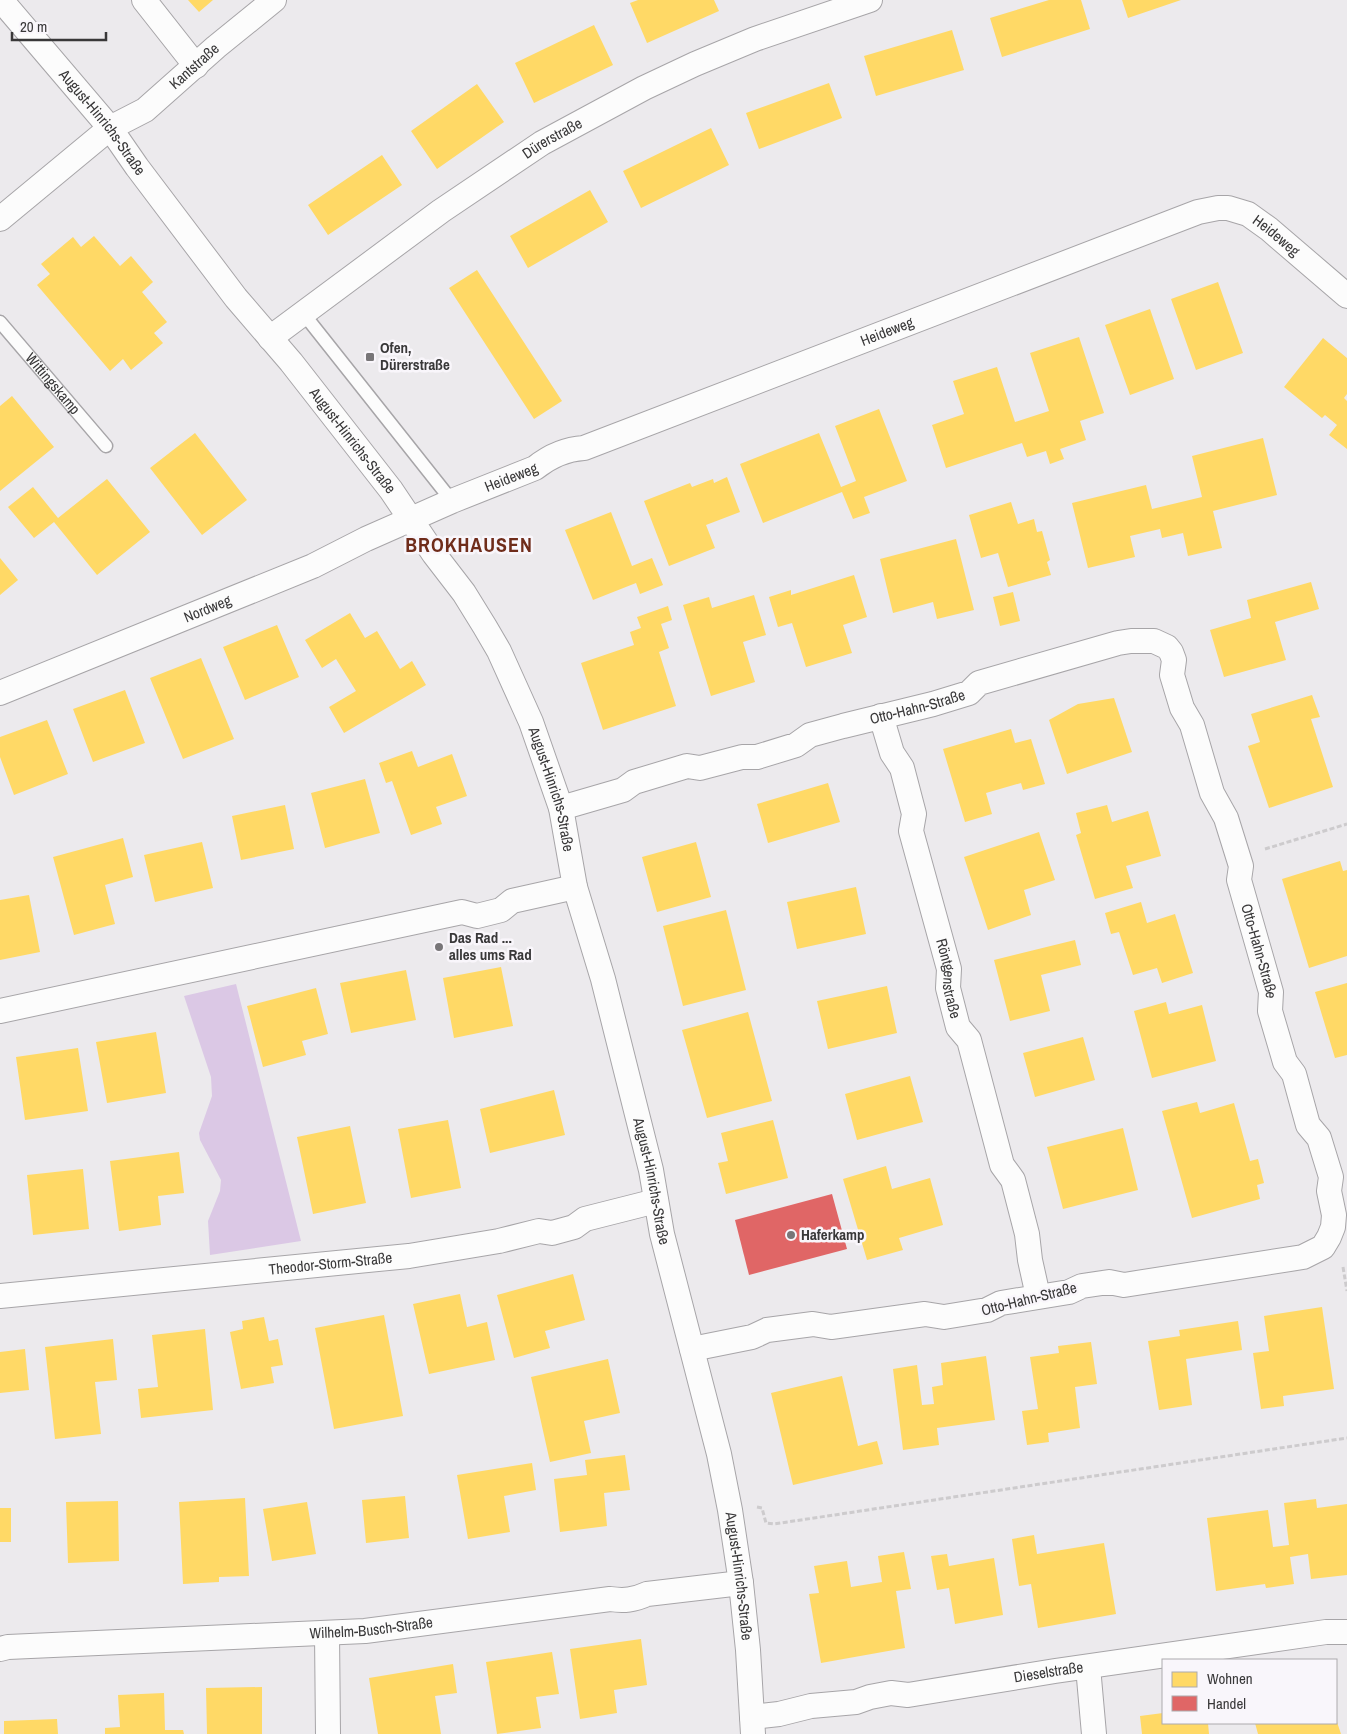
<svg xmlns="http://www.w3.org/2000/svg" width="1347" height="1734" viewBox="0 0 1347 1734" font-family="'Archivo Narrow',sans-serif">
<rect width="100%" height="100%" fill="#eceaed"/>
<!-- green -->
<path fill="#dbc8e5" d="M236,984L301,1241L210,1255L208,1221L220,1191L221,1180L200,1140L199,1133L212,1096L211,1077L184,996Z"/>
<!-- homes -->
<path fill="#ffd966" d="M188,0H213L199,12Z
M638,0H714L719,11L647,43L630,3Z
M1049,0H1081L1090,29L1002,57L990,18Z
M1122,0H1181L1128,18Z
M594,25L613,65L534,103L515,63Z
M952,30L964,70L876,96L864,56Z
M829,83L842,118L759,149L746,113Z
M477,84L504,122L437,169L411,131Z
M711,128L729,165L641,208L623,171Z
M382,155L402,185L328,235L308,205Z
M590,190L608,222L528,268L510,236Z
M94,236L120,266L131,256L153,282L142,292L167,322L154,333L163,343L131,370L123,359L110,371L37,285L50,274L41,264L73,237L81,247Z
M477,270L562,401L534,419L449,288Z
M1218,282L1243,353L1196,370L1171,299Z
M1150,309L1174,379L1130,395L1105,325Z
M1079,337L1104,413L1080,421L1086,440L1060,449L1064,459L1050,464L1046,451L1027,457L1022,443L946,468L932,425L964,414L953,381L997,367L1015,422L1049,411L1030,353Z
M1323,338L1347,358V394L1344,398L1347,401V449L1329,435L1337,425L1325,415L1322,418L1284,387Z
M12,396L54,447L0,491V406Z
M879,409L907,481L864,497L870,513L853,519L842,492L763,523L740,464L819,433L841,487L856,481L835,426Z
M195,433L247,500L202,535L150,468Z
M1263,438L1277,495L1213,511L1222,548L1188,556L1183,533L1162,538L1160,529L1130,536L1135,557L1088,568L1072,503L1146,485L1152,509L1202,497L1192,456Z
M727,477L740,512L706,525L715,548L669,566L644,501L690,483L692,487L713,479L714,483Z
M107,479L150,532L97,575L54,522L34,538L8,507L33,487L58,518Z
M1011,502L1018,524L1034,519L1037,532L1042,531L1050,560L1047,562L1051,575L1008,587L998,553L981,558L969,515Z
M611,512L632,566L652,558L663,585L640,594L636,583L593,600L565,530Z
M956,539L974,610L937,619L933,602L893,613L880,559Z
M0,558L18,580L0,595Z
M854,575L867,617L843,625L852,653L806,667L792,623L778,627L769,597L791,590V595Z
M1311,582L1319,609L1275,622L1286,660L1224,677L1210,630L1251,618L1247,600Z
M1013,592L1020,621L1000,626L993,597Z
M754,595L766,635L743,642L755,682L711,696L683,605L709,597L712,608Z
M668,606L672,620L661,624L669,648L659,652L676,706L603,730L581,663L634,645L630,632L641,628L637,617Z
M350,613L365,638L377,631L400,669L412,661L426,685L344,733L329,707L356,691L336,659L322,668L305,640Z
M277,625L299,677L245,700L223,647Z
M201,658L234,739L183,759L150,678Z
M125,690L145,743L93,762L73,709Z
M1312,695L1320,717L1311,719L1333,787L1269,808L1248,746L1260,742L1251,714Z
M1114,698L1132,752L1067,774L1049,720L1078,704Z
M47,720L68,774L14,795L0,757V737Z
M1011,729L1015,743L1031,739L1045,784L1023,790L1021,783L986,793L992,814L965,822L943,749Z
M412,751L418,767L452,754L467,796L436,807L442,824L411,835L392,781L386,783L379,763Z
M365,779L380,833L325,848L311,793Z
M828,783L840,822L768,843L757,804Z
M285,805L294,849L241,860L232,816Z
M1107,805L1112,822L1148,811L1161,856L1126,866L1133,888L1095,899L1076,835L1081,833L1076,813Z
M1039,832L1055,880L1024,890L1031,915L988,930L964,857Z
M123,838L133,877L105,885L115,924L74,935L53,857Z
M202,842L213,888L155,902L144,855Z
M696,842L711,897L657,912L642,857Z
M1340,861L1343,871L1347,870V956L1309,968L1282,879Z
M856,887L866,934L797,949L787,902Z
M29,895L40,952L0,960V900Z
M1141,902L1147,923L1175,914L1193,973L1162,983L1157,968L1133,975L1119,932L1111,934L1105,913Z
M726,910L746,990L683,1006L663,926Z
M1075,940L1081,965L1041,975L1050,1011L1010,1021L994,960Z
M501,967L513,1026L454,1038L443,978Z
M406,970L416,1020L351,1033L340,983Z
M1347,983V1055L1335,1058L1315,992Z
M887,986L897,1033L828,1049L817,1001Z
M316,988L328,1034L302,1041L306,1055L263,1067L247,1006Z
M1166,1002L1169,1014L1202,1005L1216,1061L1152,1078L1134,1011Z
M748,1012L772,1101L707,1118L682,1030Z
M156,1032L166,1093L107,1103L96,1042Z
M1083,1037L1095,1080L1035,1097L1023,1053Z
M78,1048L88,1111L25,1120L16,1057Z
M910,1076L923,1122L857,1140L845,1094Z
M554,1090L565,1135L490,1153L480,1109Z
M1197,1102L1200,1113L1234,1103L1250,1161L1258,1159L1264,1183L1257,1185L1260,1199L1192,1218L1162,1111Z
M448,1120L461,1188L411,1198L398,1129Z
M773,1120L788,1178L726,1194L718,1163L728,1161L721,1133Z
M350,1126L366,1203L313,1214L297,1137Z
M1123,1128L1138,1190L1063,1209L1047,1147Z
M179,1152L184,1193L158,1196L161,1225L119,1231L110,1161Z
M886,1166L892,1189L930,1178L943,1225L899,1238L903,1250L867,1260L843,1179Z
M83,1169L89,1229L33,1235L27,1175Z
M573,1274L585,1320L545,1331L550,1348L514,1358L497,1295Z
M460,1294L467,1327L487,1322L495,1360L429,1374L413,1304Z
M1322,1307L1334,1389L1283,1396L1284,1406L1261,1409L1253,1353L1269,1351L1264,1316Z
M384,1315L403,1416L334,1429L315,1328Z
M264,1317L269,1341L278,1339L283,1365L271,1367L274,1383L241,1389L230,1332L243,1329L242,1321Z
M1238,1321L1242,1350L1186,1359L1192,1405L1159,1410L1148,1341L1180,1336L1179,1330Z
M205,1329L213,1410L141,1418L138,1389L158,1387L152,1335Z
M113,1339L117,1380L95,1382L101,1434L55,1439L45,1347Z
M1091,1342L1097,1384L1075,1387L1080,1428L1048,1433L1049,1442L1027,1445L1022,1411L1038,1409L1030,1357L1059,1353L1058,1346Z
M25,1349L29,1390L0,1393V1352Z
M986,1356L995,1420L937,1428L939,1445L903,1450L893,1369L917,1365L922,1405L934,1404L932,1387L943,1385L941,1363Z
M608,1359L620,1413L584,1421L591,1453L550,1462L531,1377Z
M842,1376L858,1446L877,1441L883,1464L793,1485L771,1393Z
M625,1455L630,1490L604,1493L607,1526L560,1532L554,1479L587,1475L585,1460Z
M532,1463L536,1490L504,1496L510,1532L468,1539L457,1475Z
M405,1496L409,1538L366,1543L362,1500Z
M245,1498L249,1576L219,1577V1582L183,1584L179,1502Z
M1316,1499L1317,1508L1347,1504V1575L1311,1579L1308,1554L1290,1557L1294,1584L1266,1588L1265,1584L1216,1591L1207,1518L1268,1510L1273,1547L1289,1545L1284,1503Z
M118,1501L119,1561L68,1563L66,1502Z
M307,1502L316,1554L272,1561L263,1509Z
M0,1508H11V1542H0Z
M1034,1535L1037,1554L1104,1543L1116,1614L1038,1628L1031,1584L1019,1586L1012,1539Z
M904,1552L911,1589L896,1591L905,1648L821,1663L809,1594L819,1593L814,1566L847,1561L851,1587L882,1582L878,1556Z
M947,1554L949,1566L994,1558L1003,1615L955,1624L949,1588L937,1590L931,1556Z
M641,1639L647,1685L614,1690L617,1713L580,1719L570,1649Z
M552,1652L559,1694L536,1697L541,1728L497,1734L486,1662Z
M453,1664L457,1693L435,1696L441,1734H378L369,1678Z
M262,1687V1734H207L206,1688Z
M164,1693L165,1730H183L184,1734H105V1728L120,1727L118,1695Z
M1163,1713V1723H1208L1209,1734H1142L1140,1716Z
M57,1719L58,1734H4V1721Z
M1336,1719L1341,1734H1258L1255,1723H1336Z"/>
<!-- shops -->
<path fill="#e06666" d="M832,1194L847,1249L749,1275L735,1220Z"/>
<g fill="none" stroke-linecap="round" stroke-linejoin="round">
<defs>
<g id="service">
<path d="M303,313L452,501"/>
<path id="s1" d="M0,322L106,446"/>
</g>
<g id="minor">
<path id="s2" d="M1,0L110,128L137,167L236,298L291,362L391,490L434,554L464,593L485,627L499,651L531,722L561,808L575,887L603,979L651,1170L662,1234L719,1454L730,1510L741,1583L748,1650L753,1734"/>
<path d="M144,0L196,66"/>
<path id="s3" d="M0,219L110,128L145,110L216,47L274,0"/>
<path id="s4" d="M270,338L441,211L542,143L644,88L695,64L755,39L870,0"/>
<path id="s5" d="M0,693L313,566L366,539L452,501L535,468C550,456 565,449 584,448L1198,212L1218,208H1228L1248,214L1269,229L1347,296"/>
<path id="s6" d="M881,716L892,753L902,768L914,814L911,831L949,969L948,988L958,1027L969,1040L1002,1165L1013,1180L1027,1234L1030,1260L1038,1296"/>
<path id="s7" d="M561,808L623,790L634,782L687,766L700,768L742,757H757L796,745L810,735L843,726L933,704L969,693L979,683L1118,643L1131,641H1154L1167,647L1171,652L1174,660L1172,675L1182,708L1192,725L1212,793L1226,818L1241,866L1239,880L1271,992L1270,1011L1285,1062L1294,1074L1308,1125L1319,1138L1331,1177L1329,1191L1334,1215L1333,1227L1329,1237L1323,1247L1303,1257L1124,1285L1109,1282L1082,1286L1069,1292L1001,1303L987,1310L944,1317L925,1314L831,1327L813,1324L767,1330L752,1337L692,1349"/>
<path d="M0,1011L462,912L477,916L501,910L512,901L575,887"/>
<path id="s8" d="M0,1296L409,1256L499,1241L539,1231L552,1233L574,1227L585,1219L656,1201"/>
<path d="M327,1634L328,1734"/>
<path id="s9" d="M0,1649L8,1647L365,1631L610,1599C624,1601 634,1600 647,1594L741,1583"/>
<path d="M1088,1667L1094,1734"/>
<path id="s10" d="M752,1717L779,1714L811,1706L856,1702L870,1697L891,1693L908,1695L1055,1671L1326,1632H1347"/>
</g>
</defs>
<!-- service casing -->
<use href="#service" stroke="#a7a5a8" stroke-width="15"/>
<!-- minor casing -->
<use href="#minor" stroke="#a7a5a8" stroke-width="26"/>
<!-- path -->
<path stroke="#cdcbcd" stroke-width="3" stroke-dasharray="5 2.5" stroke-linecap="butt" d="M1265,849L1347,824
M1343,1267L1347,1291
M757,1507L762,1508L766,1523L774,1524L1347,1438"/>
<!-- service -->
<use href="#service" stroke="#fcfcfc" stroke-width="12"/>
<!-- minor -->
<use href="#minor" stroke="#fcfcfc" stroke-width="24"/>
</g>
<!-- markers -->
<g fill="#787678" stroke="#f9f6fb" stroke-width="2">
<rect x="365" y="352" width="10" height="10" rx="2.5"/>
<circle cx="439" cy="947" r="5"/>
<circle cx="791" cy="1235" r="5"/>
</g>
<g text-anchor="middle" stroke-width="5" stroke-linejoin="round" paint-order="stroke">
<!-- street labels -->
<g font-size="15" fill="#393839" stroke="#f9f6fb">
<text dy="5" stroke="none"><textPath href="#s3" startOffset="248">Kantstraße</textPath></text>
<text dy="5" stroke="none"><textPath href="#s2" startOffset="159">August-Hinrichs-Straße</textPath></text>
<text dy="5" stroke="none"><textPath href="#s4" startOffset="346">Dürerstraße</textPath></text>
<text dy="5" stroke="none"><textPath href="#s5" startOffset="1379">Heideweg</textPath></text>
<text dy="5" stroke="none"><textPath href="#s5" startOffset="959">Heideweg</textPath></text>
<text dy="5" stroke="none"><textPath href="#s1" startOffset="81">Wittingskamp</textPath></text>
<text dy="5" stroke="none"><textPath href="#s2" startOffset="564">August-Hinrichs-Straße</textPath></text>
<text dy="5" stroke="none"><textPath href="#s5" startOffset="555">Heideweg</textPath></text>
<text dy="5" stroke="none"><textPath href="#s5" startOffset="224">Nordweg</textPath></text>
<text dy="5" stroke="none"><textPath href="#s7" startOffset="374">Otto-Hahn-Straße</textPath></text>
<text dy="5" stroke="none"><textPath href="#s2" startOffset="969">August-Hinrichs-Straße</textPath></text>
<text dy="5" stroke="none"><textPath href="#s7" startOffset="959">Otto-Hahn-Straße</textPath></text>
<text dy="5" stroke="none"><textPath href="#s6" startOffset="274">Röntgenstraße</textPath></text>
<text dy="5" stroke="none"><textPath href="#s2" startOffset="1374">August-Hinrichs-Straße</textPath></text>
<text dy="5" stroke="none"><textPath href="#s8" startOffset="332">Theodor-Storm-Straße</textPath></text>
<text transform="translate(1029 1299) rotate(-14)" y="5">Otto-Hahn-Straße</text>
<text dy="5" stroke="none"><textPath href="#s2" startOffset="1779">August-Hinrichs-Straße</textPath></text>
<text dy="5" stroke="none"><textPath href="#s9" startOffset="372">Wilhelm-Busch-Straße</textPath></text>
<text dy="5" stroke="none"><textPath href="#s10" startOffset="301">Dieselstraße</textPath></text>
</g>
<!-- poi labels -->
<g font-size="15" font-weight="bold" fill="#393839" stroke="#f9f6fb" text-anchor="start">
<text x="380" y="353">Ofen,<tspan x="380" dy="17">Dürerstraße</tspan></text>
<text x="449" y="943">Das Rad ...<tspan x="449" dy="17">alles ums Rad</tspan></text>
<text x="801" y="1240">Haferkamp</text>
</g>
<!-- district labels -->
<g font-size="20" font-weight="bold" letter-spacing="1" fill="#6f2c1a" stroke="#f9f6fb">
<text x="469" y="552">BROKHAUSEN</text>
</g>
</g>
<!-- legend -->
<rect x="1162" y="1659" width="175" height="65" fill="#f9f6fb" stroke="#acaaad"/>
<rect x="1172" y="1672" width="25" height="15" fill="#ffd966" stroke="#acaaad"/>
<text x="1207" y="1684" font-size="15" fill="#393839">Wohnen</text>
<rect x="1172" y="1696" width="25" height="15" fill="#e06666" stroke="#acaaad"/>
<text x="1207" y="1709" font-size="15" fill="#393839">Handel</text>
<!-- scale -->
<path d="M12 32v8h94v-8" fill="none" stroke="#393839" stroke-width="2.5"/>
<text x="20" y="32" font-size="15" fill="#393839" stroke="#f9f6fb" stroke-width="4" paint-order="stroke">20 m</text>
</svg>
